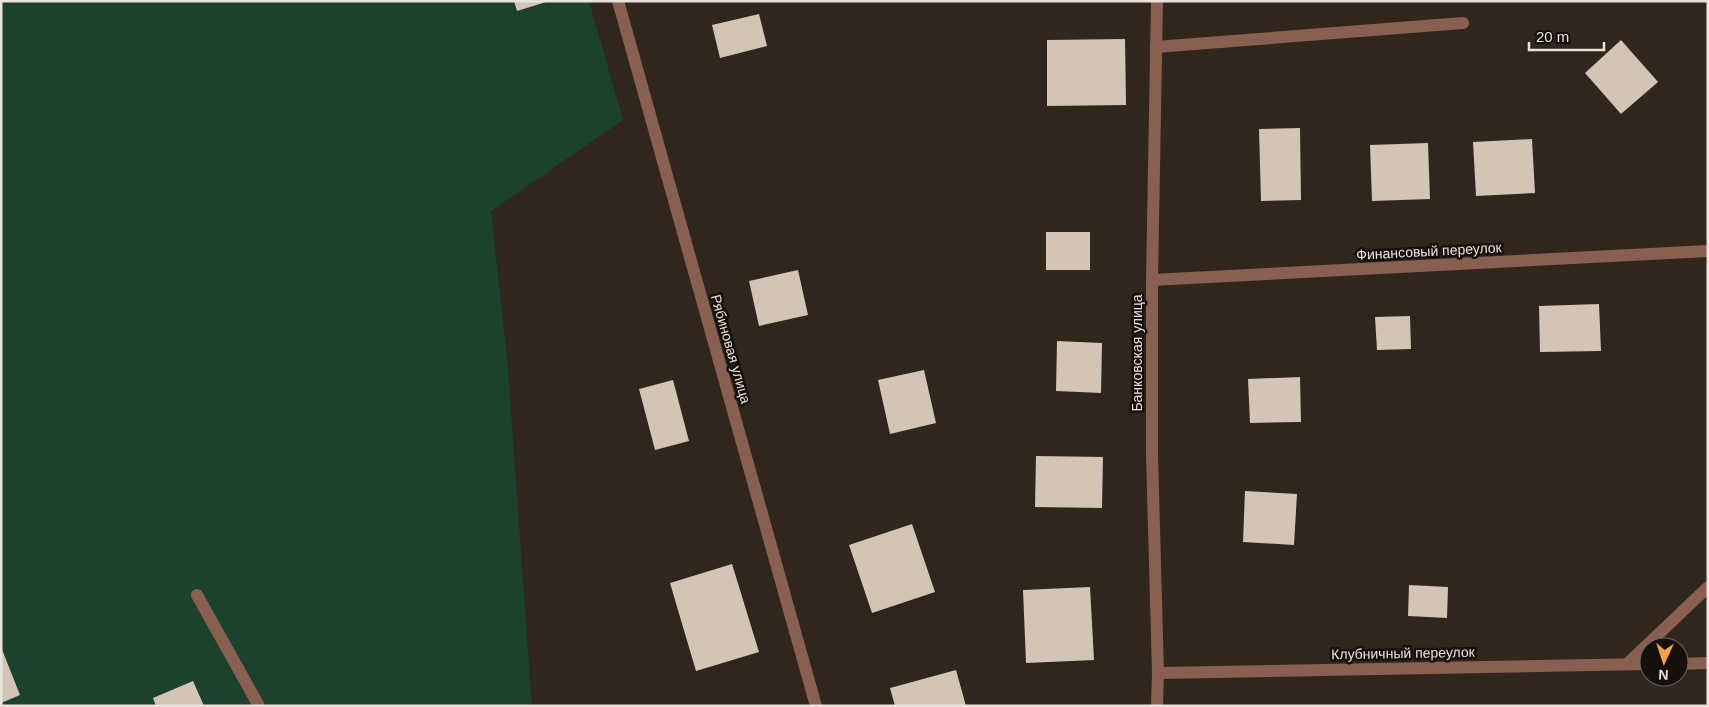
<svg xmlns="http://www.w3.org/2000/svg" width="1709" height="707" viewBox="0 0 1709 707" font-family="Arial,sans-serif">
<rect width="100%" height="100%" fill="#30261b"/>
<!-- green -->
<path fill="#1c412d" d="M1,1H589L623,120L491,211L507,356L532,706H1Z"/>
<!-- building -->
<path fill="#d2c5b6" d="M514,1H546V2L517,11Z
M759,14L767,46L720,58L712,25Z
M1125,39L1126,105L1047,106V40Z
M1621,40L1658,82L1621,114L1585,73Z
M1300,128L1301,200L1261,201L1259,129Z
M1532,139L1535,193L1476,196L1473,142Z
M1428,143L1430,199L1372,201L1370,145Z
M1046,232H1090V270H1046Z
M798,270L808,315L759,326L749,281Z
M1599,304L1601,351L1540,352L1539,306Z
M1410,316L1411,349L1377,350L1375,317Z
M1057,341L1102,343L1101,393L1056,391Z
M924,370L936,423L890,434L878,380Z
M1300,377L1301,422L1250,423L1248,379Z
M673,380L689,441L655,450L639,389Z
M1036,456L1103,457L1102,508L1035,507Z
M1245,491L1297,494L1294,545L1243,542Z
M912,524L935,592L872,613L849,545Z
M732,564L759,652L696,671L670,583Z
M1409,585L1448,587L1447,618L1408,616Z
M1090,587L1094,660L1026,663L1023,590Z
M1,647L20,695L1,703Z
M956,670L966,706H895L890,688Z
M193,681L204,706H156L153,698Z"/>
<g fill="none" stroke-linecap="round" stroke-linejoin="round">
<!-- lane -->
<path stroke="#895f51" stroke-width="12" d="M1156,47L1463,23
M1627,664L1708,587"/>
<!-- street -->
<path stroke="#895f51" stroke-width="12" d="M618,1L816,706
M1152,280L1708,251
M197,595L259,706
M1679,664L1708,663
M1158,673L1649,664
M1157,706L1158,673L1152,455V280L1157,1"/>
</g>
<g text-anchor="middle" stroke-width="5" stroke-linejoin="round" paint-order="stroke">
<!-- street labels -->
<g font-size="14" fill="#eae3db" stroke="#15100b">
<text transform="translate(1429 251) rotate(-3)" y="5">Финансовый переулок</text>
<text transform="translate(731 349) rotate(74)" y="5">Рябиновая улица</text>
<text transform="translate(1137 353) rotate(-90)" y="5">Банковская улица</text>
<text transform="translate(1403 653) rotate(-1)" y="5">Клубничный переулок</text>
</g>
</g>
<!-- border -->
<rect width="1709" height="707" fill="none" stroke="#eae3db" stroke-width="5"/>
<!-- north arrow -->
<g transform="translate(1664 662) rotate(183)"><circle r="24" fill="#15100b" stroke="#6a645e"/>
<path d="M0-4L9 19L0 12L-9 19Z" fill="#f7a149"/>
<text y="-8" font-size="14" font-weight="bold" text-anchor="middle" fill="#eae3db">N</text>
</g>
<!-- scale -->
<path d="M1529 42v8h75v-8" fill="none" stroke="#eae3db" stroke-width="2.5"/>
<text x="1536" y="42" font-size="15" fill="#eae3db" stroke="#15100b" stroke-width="4" paint-order="stroke">20 m</text>
</svg>
